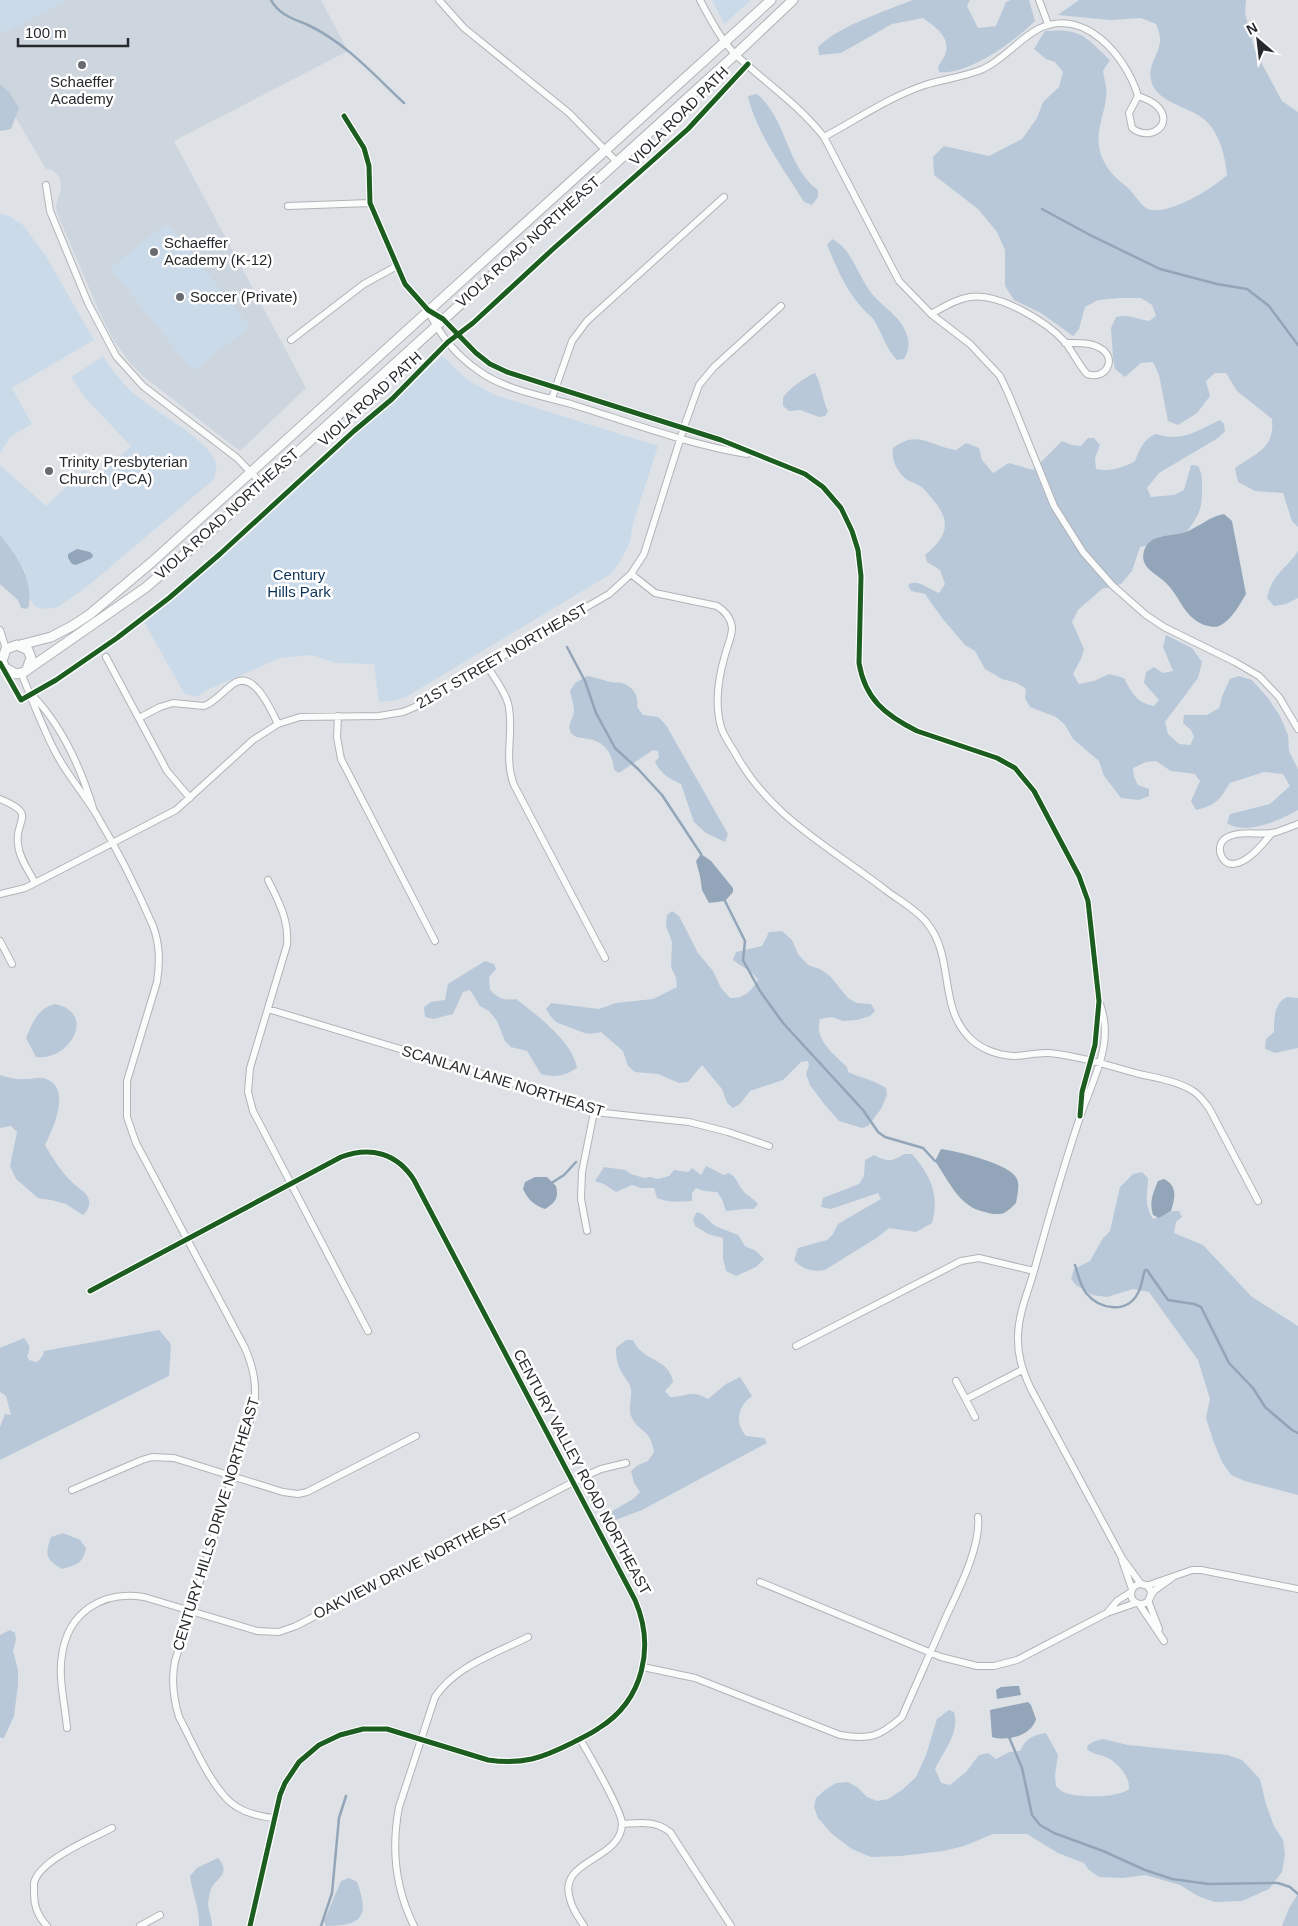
<svg xmlns="http://www.w3.org/2000/svg" width="1298" height="1926" viewBox="0 0 1298 1926" font-family="Helvetica,sans-serif">
<rect width="100%" height="100%" fill="#dee2e6"/>
<!-- built -->
<path fill="#cdd5de" d="M0,0H321L348,51L174,141L306,388L240,451L144,377L131,364L112,338L99,311L57,213L56,205L61,189L60,178L52,170L46,169L0,91Z"/>
<!-- green -->
<path fill="#cbdae9" d="M0,0H67L7,33L0,30Z
M712,0H751L724,24Z
M0,214L9,216L23,225L47,258L94,340L12,388L32,424L10,437L0,453Z
M167,223L250,327L193,371L110,268Z
M103,356C113,371 124,386 138,397C157,413 207,439 215,461C218,468 216,473 213,480L88,586L58,607L46,609L36,607L30,600L25,570L0,535V465L46,506L84,470L95,480L131,446L87,400L71,377Z
M442,356L468,380L495,395L658,446L633,523L630,541L620,562L611,574L406,697L393,701L379,702L374,664L336,663L312,655L280,658L207,690L196,697L184,693L144,622L175,598Z"/>
<!-- forest -->
<path fill="#b8c8d8" d="M913,0H970L967,6L978,28L996,26L1006,2L1011,0H1029L1035,21C1015,41 968,76 939,72L938,66C956,44 943,32 923,18L892,24L841,53L819,55L818,47C839,26 885,11 913,0Z
M1079,0H1246L1245,13L1255,51L1282,101L1298,112V527L1292,521L1283,493L1255,491L1238,482L1235,468C1256,453 1275,449 1272,419L1237,391L1226,373H1215L1206,381L1210,396L1197,413L1178,425L1168,421L1159,375L1153,362L1141,363L1125,377L1115,369L1113,358L1111,328L1116,317C1128,314 1137,319 1149,321L1156,316L1152,305L1141,298H1119L1098,300L1085,307L1079,329L1073,336L1041,313L1014,300L1005,286V250L997,232L978,209L934,175L933,157L944,146L989,156L1022,139L1037,118L1043,102L1059,87L1063,72L1055,62L1046,59L1034,49L1045,31C1082,28 1084,36 1110,60L1103,71C1104,79 1108,90 1106,98C1104,116 1095,132 1100,151C1104,167 1114,177 1127,187C1134,193 1140,205 1148,209C1166,217 1214,188 1227,175C1225,153 1218,127 1198,115C1185,107 1160,101 1153,86C1145,67 1157,60 1160,42C1161,37 1158,29 1156,24L1141,18L1110,20L1058,15Z
M0,84L9,92L19,108L11,129L0,131Z
M757,94C787,119 786,166 818,190V197L812,205L804,202C785,172 755,130 748,96Z
M832,239C853,249 858,278 873,295C885,309 902,317 907,336C910,344 908,352 904,359L897,360C886,349 882,333 874,320C869,314 863,310 858,303C844,286 836,266 827,245Z
M815,373C822,385 822,399 828,411L825,416L819,417L800,410L789,411L783,406C783,405 783,399 783,398C787,390 807,376 815,373Z
M1220,420L1224,424L1225,431L1218,438L1159,473L1147,488L1151,497L1174,495L1184,490L1191,465L1198,466C1202,473 1202,478 1202,486C1203,512 1197,518 1182,538L1140,547L1132,571L1121,584L1102,589L1078,610L1072,622L1084,649L1081,659L1073,674L1079,684L1094,681L1109,674L1124,678C1132,693 1137,703 1154,706L1159,700L1144,683L1146,672L1154,667L1163,673L1173,671L1163,647L1166,635L1192,648L1202,662L1198,678L1165,722L1168,734L1179,744L1190,745L1194,737L1191,730L1183,723L1184,715H1207L1219,708L1223,694L1230,679L1239,676L1252,680L1268,698L1280,716L1288,735L1289,751L1298,769V810C1281,820 1245,836 1227,823L1230,814L1270,804L1290,786L1283,774L1264,772L1230,783C1219,800 1217,805 1196,810L1191,801L1200,781L1195,774L1171,771L1156,761L1146,762L1133,768L1134,777L1138,785L1149,789V796L1139,800L1121,798L1104,776L1099,761L1073,739L1065,725L1056,717L1030,707L1025,698L1026,689L1017,683L1002,679L985,669L975,651L965,645L942,618L925,594L911,591L908,585C918,578 929,590 939,593L945,584L940,570L927,562L925,555C946,538 953,523 933,500C929,495 925,489 920,486C916,483 910,482 906,479C897,471 891,460 893,448C917,429 930,446 956,450L966,443L979,448L982,460L993,473L1009,463L1033,470L1062,441L1072,445L1081,446L1088,438H1094L1100,445L1095,458L1096,469C1111,472 1122,468 1135,461C1140,449 1143,439 1156,434C1181,443 1198,430 1220,420Z
M0,535C18,558 32,575 29,606L27,609L21,608L18,600L0,584Z
M1298,551V598L1286,604L1274,606L1267,598C1272,573 1286,570 1298,551Z
M587,676C595,677 602,680 610,682C614,683 618,682 622,683C634,687 639,696 637,707L643,715L658,717L666,725L728,834L725,842L706,833L694,822L681,784C670,779 661,774 655,762L659,757L658,751L653,750L619,773L614,770C613,757 607,744 593,740C585,737 577,740 571,733C566,725 574,718 574,710C574,704 571,697 570,691L575,683Z
M672,911L679,916L698,953L713,971L721,988L730,998C744,999 751,991 758,980C754,972 740,966 733,960L736,952L762,946L769,932L782,931L792,940L798,954L808,965L820,969L830,976L848,998L857,1003L871,1004L875,1011L870,1016L857,1020L843,1021L832,1017L820,1019C814,1040 833,1053 847,1067L848,1072C861,1078 874,1080 886,1088L887,1095L881,1109L868,1126L862,1128L839,1121L824,1104L810,1085L806,1074L809,1065L808,1061L801,1062L783,1080L750,1091L740,1104L733,1108L727,1103L722,1089L702,1065L688,1082L679,1083L658,1074L635,1072L628,1066L623,1051L601,1032C587,1035 587,1034 574,1029C558,1022 556,1026 546,1009L551,1003L599,1009L616,1003L653,999L677,987L676,978L671,967L672,942L666,926L667,915Z
M485,961L494,964L496,969L489,977L490,990C498,998 504,1001 516,999C537,1015 573,1042 577,1068C565,1076 555,1078 541,1074L527,1051L511,1047L505,1041L497,1021L489,1011L480,1006L470,990L463,992L453,1014L433,1019L425,1017L424,1007L431,1002L445,1000L448,984Z
M1287,997L1298,998V1048L1275,1053L1265,1049L1266,1039L1274,1032C1274,1019 1274,1003 1287,997Z
M55,1004C98,1013 69,1062 36,1057L26,1038C32,1023 38,1008 55,1004Z
M0,1075C9,1078 17,1080 27,1079C33,1079 40,1076 46,1079C72,1088 53,1129 45,1145C53,1159 62,1173 74,1184C80,1190 88,1192 89,1201C90,1207 87,1211 83,1215L66,1204L51,1200L38,1198L16,1179L10,1166L17,1132L11,1126L0,1128Z
M904,1154H912C930,1175 940,1194 932,1223L916,1232L889,1228L878,1237L825,1270C812,1272 803,1270 794,1260L798,1248L827,1240L833,1234L838,1224L881,1199L878,1193L831,1209L821,1207L823,1198L859,1184L864,1176L865,1160L874,1155C887,1162 892,1162 904,1154Z
M706,1166L724,1175L729,1173C738,1178 738,1186 745,1193C750,1197 754,1199 758,1204L754,1209C744,1208 736,1211 726,1211L722,1199L717,1192L704,1191L696,1188L692,1193V1201C680,1202 669,1203 657,1198L654,1188H641L632,1185L616,1192L604,1184L595,1181L604,1167L625,1170L631,1174L644,1178L650,1177L658,1179L669,1176L674,1170L688,1172L692,1168L701,1175Z
M1142,1172L1148,1178C1148,1195 1143,1202 1153,1219L1173,1211H1179L1182,1217L1176,1222L1174,1233L1203,1245L1252,1297L1298,1326V1495L1245,1481L1231,1475L1222,1462L1213,1440L1206,1418L1210,1399L1198,1360L1149,1292L1133,1289L1107,1297L1092,1295L1076,1285L1071,1279L1074,1269L1090,1261L1103,1238L1110,1231L1120,1187L1133,1174Z
M697,1212L702,1214L715,1226L738,1235L745,1246L756,1251L764,1259L756,1267L736,1276L726,1271L723,1258V1238L708,1234L695,1226L693,1219Z
M159,1330L171,1344L169,1376L0,1460V1427L5,1414L11,1415L6,1396L0,1392V1348L24,1338C30,1345 31,1348 27,1356L29,1360L37,1362L42,1357L44,1351Z
M626,1340H633C635,1344 637,1348 640,1350C652,1362 670,1362 673,1382L665,1391L670,1397C687,1397 691,1389 708,1399L726,1384L740,1377L752,1396C738,1406 734,1422 746,1436L764,1438L767,1443L642,1510L610,1522L607,1514L633,1499L640,1492L634,1483L631,1471L638,1465L648,1461L654,1452C650,1427 639,1434 631,1416C628,1408 632,1397 631,1389C630,1383 624,1377 621,1371C617,1364 616,1357 616,1348Z
M63,1533L80,1540L86,1548C83,1564 76,1565 62,1569C45,1559 45,1554 51,1537Z
M10,1630L15,1633L16,1640L13,1651L18,1670V1685L14,1716L4,1738H0V1635Z
M949,1710L954,1712C960,1733 944,1750 935,1769L941,1783L950,1785L966,1772L979,1755L988,1753L996,1759L1009,1752L1020,1751C1026,1738 1033,1735 1046,1733L1058,1755L1055,1775L1056,1786C1059,1789 1062,1792 1066,1793C1079,1798 1119,1798 1129,1789C1130,1777 1119,1765 1110,1759C1102,1754 1093,1755 1087,1749L1088,1745L1095,1741L1103,1739L1128,1745L1228,1755L1242,1760L1260,1779L1266,1804L1274,1826L1283,1840L1285,1854L1282,1872L1269,1889L1242,1901L1214,1902L1198,1896L1180,1885L1145,1875L1123,1878L1099,1877L1089,1870L1084,1863L1058,1853L1027,1834H993L964,1846L943,1851L901,1856L871,1857L852,1849L832,1834L818,1818L814,1807L816,1798L825,1790L836,1783L848,1782L857,1787L867,1797L877,1801L888,1799L902,1790L916,1777L926,1755L937,1719Z
M218,1858C232,1874 216,1878 211,1889C210,1892 209,1898 208,1902C208,1910 212,1918 212,1926H199C200,1909 192,1893 190,1876L197,1868Z
M349,1878L357,1882C370,1917 362,1926 326,1926L324,1921L341,1881Z
M1298,1894V1926H1282L1289,1908Z"/>
<!-- water -->
<path fill="#93a5b8" d="M1224,514L1232,521L1246,594C1240,604 1231,621 1219,626C1215,628 1209,626 1204,625C1182,615 1182,599 1166,583C1157,574 1139,568 1144,551C1149,533 1172,537 1186,532C1199,527 1210,516 1224,514Z
M77,549L90,552L93,555L92,558L76,565L72,564L68,558V554Z
M701,854L711,861L733,888V892L725,901L709,903L702,890L700,876L696,861Z
M941,1149C957,1151 1011,1164 1017,1179C1020,1186 1017,1196 1016,1203C1013,1206 1008,1211 1004,1213C999,1215 990,1214 985,1212C959,1207 949,1181 935,1161Z
M535,1177H547L556,1186C559,1198 555,1203 545,1209C534,1205 528,1200 523,1189L525,1182Z
M1164,1179C1178,1186 1175,1198 1171,1211L1159,1218L1153,1215C1149,1202 1153,1193 1158,1181Z
M1014,1686H1019L1021,1695L997,1699L996,1690L1001,1687Z
M1028,1702L1031,1705L1036,1719C1032,1735 1008,1742 992,1737L990,1710Z"/>
<g fill="none" stroke-linecap="round" stroke-linejoin="round">
<!-- stream -->
<path stroke="#93a5b8" stroke-width="2.5" d="M271,0C279,15 294,19 308,25C346,43 374,75 404,103
M1042,209L1090,235L1160,269L1217,284L1247,289L1269,306L1298,345
M567,647L585,681L596,713L615,748L638,769L662,795L701,854
M725,901L745,941L743,960L760,991L783,1023L863,1110L878,1132L885,1137L923,1148L935,1161
M553,1182L564,1175L576,1162
M1075,1265C1078,1274 1080,1285 1086,1293C1100,1310 1127,1314 1138,1293C1142,1286 1142,1278 1145,1270H1147L1168,1300L1194,1304L1201,1307L1229,1363L1253,1388L1265,1407L1292,1430L1298,1433
M1009,1737L1022,1768L1032,1815L1040,1825L1054,1833L1103,1851L1145,1870L1172,1879L1209,1884L1278,1883L1290,1887L1298,1894
M321,1926L332,1893L339,1818L346,1796"/>
<defs>
<path id="street" d="M439,0L464,28L569,113L617,162
M700,0C710,19 721,40 736,55C767,84 797,103 824,137L899,281L931,314L970,344L1000,376L1009,395L1054,506L1083,552L1112,585L1146,615L1164,627L1235,662L1259,676L1279,697L1298,729
M1039,0L1048,24
M344,116L364,148L369,166L370,203L405,284L428,310L443,319L476,353L490,364L507,372L721,440L805,474L823,487L841,508L852,531L858,550L861,576L859,663C865,699 885,715 917,731L997,758L1015,768L1034,791L1079,876L1088,901L1099,1001L1095,1045L1082,1092L1080,1116
M824,137C856,120 889,97 925,85C944,79 964,77 983,69C1004,59 1018,40 1038,29C1084,6 1126,56 1138,96L1129,113L1132,128C1151,143 1176,123 1156,105C1151,101 1144,98 1138,96
M46,185L50,211L88,303L116,356L143,386L237,458L262,484
M288,206L370,203
M428,310C439,334 457,356 479,371C503,389 542,396 571,404C629,422 687,444 747,454
M931,314C944,307 956,299 970,297C999,293 1046,321 1065,342C1073,352 1078,364 1087,374C1106,381 1118,358 1100,348C1090,342 1076,343 1065,343
M291,340L364,284L397,266
M552,398L572,341L587,321L724,197
M631,574L655,593L717,606C725,611 731,618 732,628C732,637 727,647 725,655C718,679 714,706 722,730C725,737 730,745 734,751C769,817 830,847 887,891C900,901 917,910 927,923C954,956 939,1004 967,1035C978,1048 996,1055 1013,1056C1025,1056 1037,1052 1049,1053C1079,1056 1110,1066 1139,1074C1157,1078 1177,1081 1193,1091C1200,1095 1204,1102 1209,1108L1258,1201
M0,630L6,649
M106,657L167,771L190,798
M487,666C494,677 504,690 508,703C515,731 503,756 514,785L605,958
M21,673C33,701 43,730 58,757C69,777 84,794 96,814C117,849 137,889 153,926C160,945 160,962 157,982L127,1081V1117L136,1143L245,1348C254,1369 257,1386 254,1408L175,1661C171,1680 173,1697 179,1717C192,1741 213,1793 237,1807C248,1814 260,1816 273,1818
M33,696C62,726 81,769 93,808
M338,716L337,737L341,759L435,941
M139,718L160,707L173,703L204,706C215,702 223,691 233,684C254,669 271,710 278,724
M0,799C39,815 14,819 18,844C19,858 29,871 35,883
M1272,833C1263,843 1249,863 1233,864C1220,864 1215,845 1226,838C1239,830 1258,835 1272,833C1281,831 1290,827 1298,824
M268,880C279,902 289,920 287,945L250,1068L248,1092L253,1111L368,1331
M0,894L25,888L35,883L176,810L253,740L278,724L300,717L379,716L403,712L415,707L609,594L631,574L644,554L684,427L699,385L714,367L781,306
M0,941L12,964
M1100,1004C1115,1044 1092,1080 1080,1117C1063,1168 1048,1220 1034,1271C1028,1292 1019,1312 1018,1334C1017,1354 1022,1370 1031,1389L1122,1558L1141,1584
M268,1009L532,1089L594,1112L689,1122L728,1132L769,1146
M587,1231L581,1199L582,1172L594,1112
M90,1291L341,1157C370,1146 397,1153 414,1180L635,1600C655,1646 644,1700 599,1728C591,1734 581,1738 572,1743C542,1758 523,1765 488,1760L387,1729H363L340,1735L319,1745L299,1762L285,1783L280,1795L250,1926
M796,1346L961,1261L979,1258L1034,1271
M956,1381L975,1417
M966,1399L1022,1370
M72,1490L142,1460L152,1457L174,1458L283,1492L298,1494L307,1492L416,1436
M1122,1560L1132,1589
M760,1582L941,1657L977,1666H994L1017,1660L1107,1613L1136,1603
M1131 1594a10 10 0 1 1 20 0a10 10 0 1 1-20 0Z
M1144,1585H1149L1192,1570H1201L1298,1589
M1150,1596L1155,1590L1173,1577
M1149,1599V1603L1159,1629
M1139,1604L1164,1641
M1107,1613L1117,1601L1131,1592
M643,1667L695,1678L840,1735C870,1740 879,1737 902,1717C916,1684 931,1652 945,1619C958,1591 981,1547 978,1517
M67,1728C65,1704 58,1678 62,1655C68,1612 103,1590 144,1597L257,1631L279,1632L296,1626L583,1477L601,1469L626,1463
M580,1739C589,1755 622,1810 622,1824C621,1861 557,1859 570,1899C572,1909 579,1918 584,1926
M622,1824C640,1823 655,1820 670,1832L731,1926
M47,1926C38,1917 34,1907 34,1894C34,1891 34,1886 34,1883C39,1860 93,1838 112,1828
M140,1926L160,1915
M414,1926C395,1888 391,1849 399,1807L435,1697C455,1666 497,1653 528,1637"/>
<path id="secondary" d="M20,645L51,637L72,626L89,615L152,562L771,0
M27,669L31,658L28,650L17,645L6,649L2,661L5,668L16,674L24,672L145,588L192,548L736,54L793,0"/>
</defs>
<!-- street casing -->
<use href="#street" stroke="#b0b3b7" stroke-width="8"/>
<!-- secondary casing -->
<use href="#secondary" stroke="#b0b3b7" stroke-width="11"/>
<!-- street -->
<use href="#street" stroke="#fafbfb" stroke-width="6"/>
<!-- secondary -->
<use href="#secondary" stroke="#fafbfb" stroke-width="9"/>
<defs>
<path id="cycleway" d="M344,116L364,148L369,166L370,203L405,284L428,310L443,319L476,353L490,364L507,372L721,440L805,474L823,487L841,508L852,531L858,550L861,576L859,663C865,699 885,715 917,731L997,758L1015,768L1034,791L1079,876L1088,901L1099,1001L1095,1045L1082,1092L1080,1116
M0,663L21,700L56,680L117,638L169,598L220,554L354,431L392,399L448,342L473,323L553,249L650,163L688,129L748,64
M90,1291L341,1157C370,1146 397,1153 414,1180L635,1600C655,1646 644,1700 599,1728C591,1734 581,1738 572,1743C542,1758 523,1765 488,1760L387,1729H363L340,1735L319,1745L299,1762L285,1783L280,1795L250,1926"/>
</defs>
<!-- cycleway casing -->
<use href="#cycleway" stroke="#fff" stroke-width="8"/>
<!-- cycleway -->
<use href="#cycleway" stroke="#1b5e20" stroke-width="5"/>
</g>
<!-- markers -->
<g fill="#676a6e" stroke="#fff" stroke-width="2">
<circle cx="82" cy="65" r="5"/>
<circle cx="154" cy="252" r="5"/>
<circle cx="180" cy="297" r="5"/>
<circle cx="49" cy="471" r="5"/>
</g>
<g text-anchor="middle" stroke-width="5" stroke-linejoin="round" paint-order="stroke">
<!-- poi labels -->
<g font-size="15" fill="#272a2d" stroke="#fff" text-anchor="start">
<text x="82" y="87" text-anchor="middle">Schaeffer<tspan x="82" dy="17">Academy</tspan></text>
<text x="164" y="248">Schaeffer<tspan x="164" dy="17">Academy (K-12)</tspan></text>
<text x="190" y="302">Soccer (Private)</text>
<text x="59" y="467">Trinity Presbyterian<tspan x="59" dy="17">Church (PCA)</tspan></text>
</g>
<!-- street labels -->
<g font-size="15" fill="#272a2d" stroke="#fff">
<text transform="translate(679 116) rotate(-45)" y="5">VIOLA ROAD PATH</text>
<text transform="translate(528 242) rotate(-42)" y="5">VIOLA ROAD NORTHEAST</text>
<text transform="translate(370 399) rotate(-42)" y="5">VIOLA ROAD PATH</text>
<text transform="translate(227 514) rotate(-42)" y="5">VIOLA ROAD NORTHEAST</text>
<text transform="translate(502 656) rotate(-30)" y="5">21ST STREET NORTHEAST</text>
<text transform="translate(503 1081) rotate(17)" y="5">SCANLAN LANE NORTHEAST</text>
<text transform="translate(582 1472) rotate(62)" y="5">CENTURY VALLEY ROAD NORTHEAST</text>
<text transform="translate(216 1524) rotate(-73)" y="5">CENTURY HILLS DRIVE NORTHEAST</text>
<text transform="translate(411 1566) rotate(-27)" y="5">OAKVIEW DRIVE NORTHEAST</text>
</g>
<!-- park labels -->
<g font-size="15" fill="#0c3357" stroke="#fff">
<text x="299" y="580">Century<tspan x="299" dy="17">Hills Park</tspan></text>
</g>
</g>
<!-- north arrow -->
<g transform="translate(1258 40) rotate(332)" stroke="#ffffff" stroke-width="4" paint-order="stroke">
<path d="M0-4L9 19L0 12L-9 19Z" fill="#272a2d"/>
<text y="-8" font-size="14" font-weight="bold" text-anchor="middle" fill="#272a2d">N</text>
</g>
<!-- scale -->
<path d="M18 38v8h110v-8" fill="none" stroke="#272a2d" stroke-width="2.5"/>
<text x="25" y="38" font-size="15" fill="#272a2d" stroke="#ffffff" stroke-width="4" paint-order="stroke">100 m</text>
</svg>
